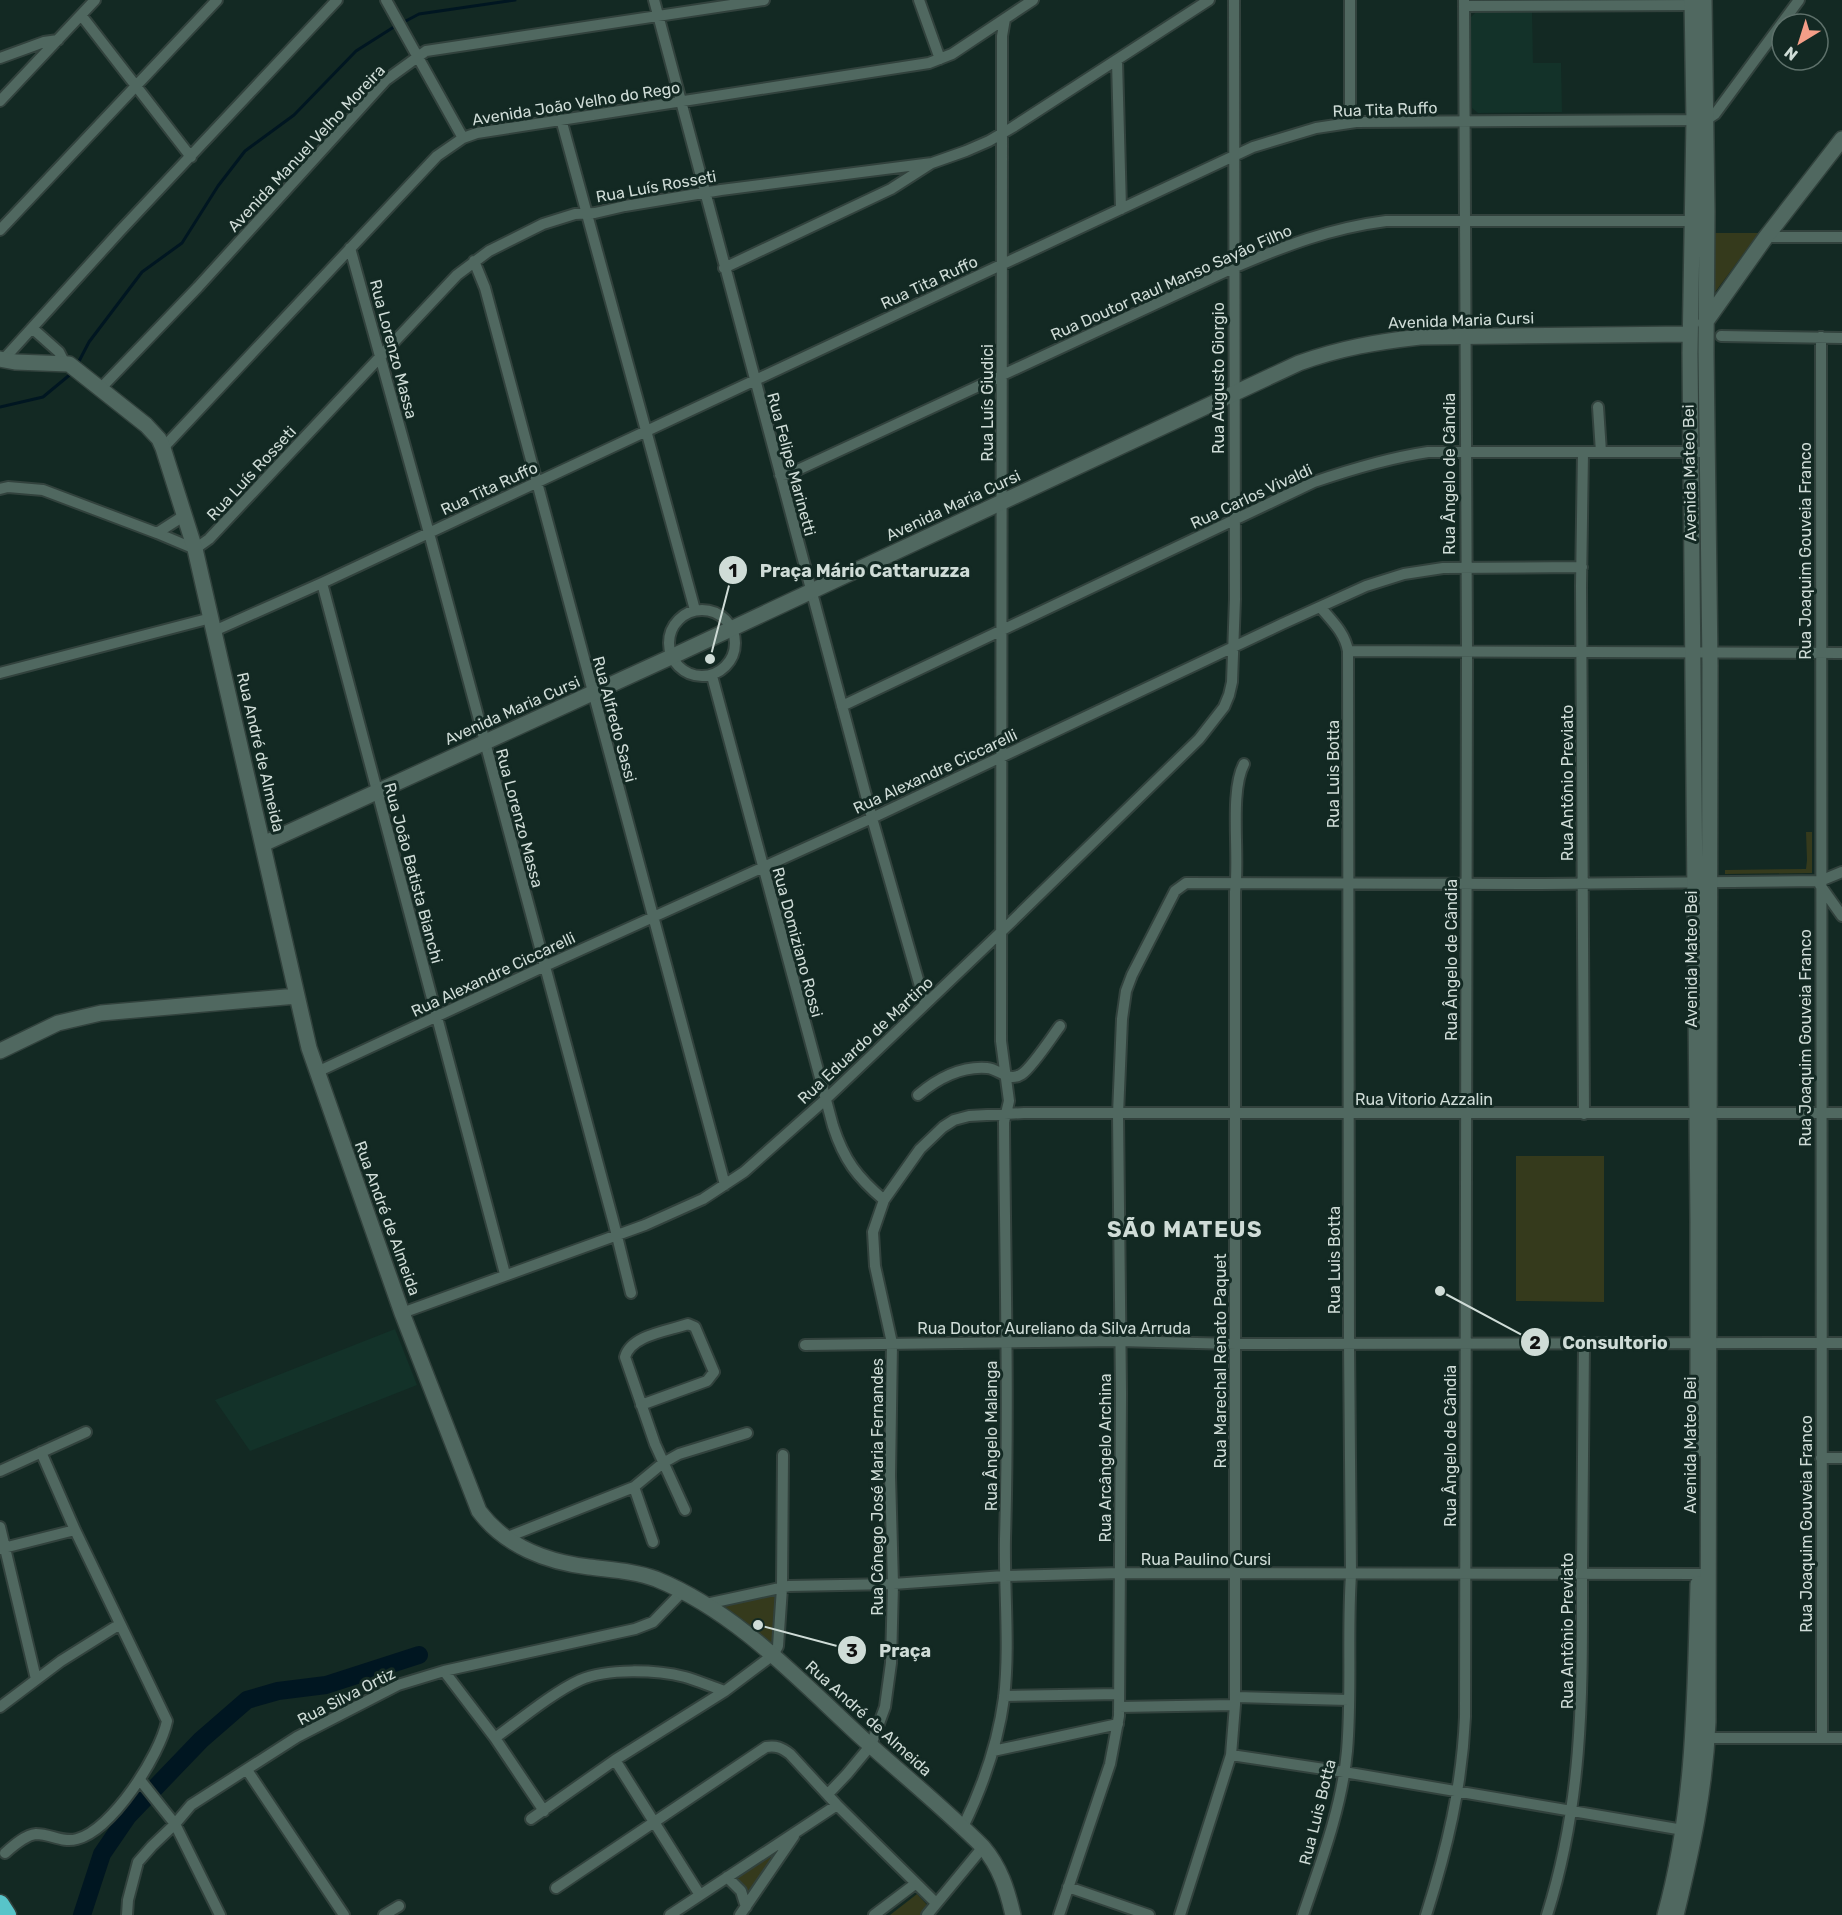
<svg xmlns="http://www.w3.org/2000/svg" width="1842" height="1915" viewBox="0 0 1842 1915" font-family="Rubik,sans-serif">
<rect width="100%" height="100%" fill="#132923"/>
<!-- built -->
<path fill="#133229" d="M1476,12H1532L1533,63H1561L1562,112L1478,113L1472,108L1470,18Z
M395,1329L417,1385L250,1451L215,1400Z"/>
<!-- green -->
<path fill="#353a1c" d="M1713,233H1759L1713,295Z
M1806,832H1812V873L1725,874V870L1806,869L1807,860Z
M1516,1156H1604V1302L1516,1301Z
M778,1594L773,1648L718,1607L738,1601Z
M784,1845L749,1898L744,1887L732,1879Z
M917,1894L930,1908L925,1915H890Z"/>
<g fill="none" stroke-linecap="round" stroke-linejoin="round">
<!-- stream -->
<path stroke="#001621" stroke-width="3" d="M402,23L419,14L515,0
M77,365L89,342L142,272L182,243L218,186L245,151L294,115L356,51L397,25
M0,407L43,397L72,373"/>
<!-- river -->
<path stroke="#001621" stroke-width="18" d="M82,1915L102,1854L128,1816L201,1740L247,1700L278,1691L326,1685L419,1655"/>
<defs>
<path id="street" d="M386,0L463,138
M654,0L872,818L925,1004
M919,0L940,59
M1464,6L1697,5
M81,15L191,157
M0,58L44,42L58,40
M1117,61L1121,209
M0,101L95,0
M561,119L695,610
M1350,123V0
M0,230L217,0
M1766,237H1842
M350,248L429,533L614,1224L631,1293
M474,261L485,288L725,1185
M724,268L891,189L930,164
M32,328L59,352L64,362
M1721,336L1842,338
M1821,337L1822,1738
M3,360L120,231L337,0
M101,388L198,287L386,80L426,51L764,0
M1598,407L1601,452
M163,448L437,156L463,138L477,133L929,63L952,54L1033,0
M1583,452L1581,586L1584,1114
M780,475L789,474L1233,268C1284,246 1331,228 1386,221H1698
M0,489L8,487L43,490L157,533
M185,515L157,533L195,549L209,539L457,275L489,251L543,224L575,214L595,213L625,206L721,190L932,163L966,151L989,141L1013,127L1209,0
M322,583L505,1274
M669 643a33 33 0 1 1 66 0a33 33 0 1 1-66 0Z
M214,631L322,583L1253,147L1316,128L1356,122L1706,120L1715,114L1799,0
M1348,651L1842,653
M0,673L211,618
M712,676L833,1126C844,1160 857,1177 884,1200
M842,706L1314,482C1352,469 1388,458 1428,452H1707
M1820,885L1842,916
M317,1072L545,966L872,818L1282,624L1366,586L1404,574L1443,568L1582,567
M918,1095C937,1079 961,1066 987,1068C1000,1069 1008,1083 1022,1074C1033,1066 1051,1038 1060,1026
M402,1313L645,1225L703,1199L744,1172L826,1099L1002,931L1199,739L1224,707L1229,695L1232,682L1235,599L1234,0
M805,1345L1119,1341L1235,1344L1842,1343
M641,1405L707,1381L714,1372L695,1327L688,1324C668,1331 631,1335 625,1357L655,1444L685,1510
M1821,1458H1842
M0,1471L86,1432
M634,1487L653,1542
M0,1527L36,1679
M505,1538L634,1487L663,1463L679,1454L747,1433
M0,1549L75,1530
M706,1604L789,1586L893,1584L1004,1576L1121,1573L1708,1574
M444,1671L495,1738L544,1811
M1004,1696L1119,1694
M1236,1697L1349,1700
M0,1707L61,1661L120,1624
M1119,1707L1235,1705
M495,1738C520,1720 552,1693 580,1680C607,1668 657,1670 685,1677C699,1681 712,1687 725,1691
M1701,1738H1842
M993,1751L1118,1724
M1231,1755L1344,1772L1689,1831
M615,1760L700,1895
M247,1770L344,1915
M140,1780L175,1824L220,1915
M828,1794L847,1774L871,1745L885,1707L891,1663L893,1584L890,1476L892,1343L875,1266L873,1232L884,1200L920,1149L943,1127L954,1120L969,1116L1024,1113H1842
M531,1819L615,1760L725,1691L773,1655L778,1646L782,1588L783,1455
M963,1827C983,1786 998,1743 1004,1698C1010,1646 1004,1592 1005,1539C1009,1400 1005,1261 1004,1122L1009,1101L1001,1041L1002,134V36L1005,19
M5,1853C13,1846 25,1835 36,1834C51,1834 62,1843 77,1839C112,1830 160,1755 167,1721L75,1530L41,1452
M727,1877L741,1891L746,1907
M1068,1887L1149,1915
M556,1888L766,1747C776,1745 782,1748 790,1754L837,1805L936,1903
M127,1915L128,1900L138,1862L152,1846L175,1824L191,1805L297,1737L398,1685L444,1671L635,1629L653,1622L682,1592
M384,1915L399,1906
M670,1915L837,1805
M740,1915L794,1836
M874,1915L915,1884
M927,1915L983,1847
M1059,1915L1110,1764L1119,1716L1121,1393L1118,1114L1122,1019L1126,991L1132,975L1175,891L1186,883L1543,884L1820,881L1842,872
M1180,1915L1231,1755L1235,1705V892C1240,857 1229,792 1244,764
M1303,1915C1321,1862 1342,1807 1347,1751C1352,1692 1347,1633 1351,1575L1349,1343L1348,651C1345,633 1332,621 1321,608
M1426,1915C1447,1849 1462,1787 1465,1717L1467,652L1464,0
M1547,1915C1584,1798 1582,1692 1582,1572C1582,1495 1583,1419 1584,1343"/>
<path id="secondary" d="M1692,0L1694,120L1690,353L1698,1223V1449
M1705,323L1766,237L1842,139
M0,359L15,362L69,364L146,425L159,439L163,448L195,549L309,1048L402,1313L479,1511C505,1546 547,1562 589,1567C612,1570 635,1571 656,1579C737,1612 798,1679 861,1737C902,1774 944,1808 983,1847C1000,1867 1007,1889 1013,1915
M263,844L671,657L1299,363C1341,348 1376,342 1420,337L1690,334
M0,1051L58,1023L101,1013L297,996
M1665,1915C1695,1807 1695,1695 1698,1584
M1676,1915C1692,1849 1705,1791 1708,1722L1710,665L1706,353L1707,211L1704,0"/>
<path id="highway" d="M0,1904L7,1915"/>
</defs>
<!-- street casing -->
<use href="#street" stroke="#32423d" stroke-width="14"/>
<!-- secondary casing -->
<use href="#secondary" stroke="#32423d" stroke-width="18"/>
<!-- highway casing -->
<use href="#highway" stroke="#32423d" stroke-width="21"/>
<!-- street -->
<use href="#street" stroke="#506860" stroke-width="10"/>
<!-- secondary -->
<use href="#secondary" stroke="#506860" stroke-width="15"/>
<!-- highway -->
<use href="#highway" stroke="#58c4c9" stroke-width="18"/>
</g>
<g text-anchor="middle" stroke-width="6" stroke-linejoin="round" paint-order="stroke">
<!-- street labels -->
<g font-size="16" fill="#cfdcd7" stroke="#132923">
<text transform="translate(576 103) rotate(-9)" y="6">Avenida João Velho do Rego</text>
<text transform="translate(1385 109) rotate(-2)" y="6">Rua Tita Ruffo</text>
<text transform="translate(306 148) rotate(-47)" y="6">Avenida Manuel Velho Moreira</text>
<text transform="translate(656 186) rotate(-10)" y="6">Rua Luís Rosseti</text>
<text transform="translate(929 282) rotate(-25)" y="6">Rua Tita Ruffo</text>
<text transform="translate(1171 282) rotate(-24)" y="6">Rua Doutor Raul Manso Sayão Filho</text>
<text transform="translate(1461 320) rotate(-2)" y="6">Avenida Maria Cursi</text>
<text transform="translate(394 349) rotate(75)" y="6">Rua Lorenzo Massa</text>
<text transform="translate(1218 378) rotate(-90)" y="6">Rua Augusto Giorgio</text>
<text transform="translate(987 403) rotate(-90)" y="6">Rua Luís Giudici</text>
<text transform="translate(792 464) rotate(75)" y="6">Rua Felipe Marinetti</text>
<text transform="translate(251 473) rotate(-47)" y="6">Rua Luís Rosseti</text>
<text transform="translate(1689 473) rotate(-91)" y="6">Avenida Mateo Bei</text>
<text transform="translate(1449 474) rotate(-90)" y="6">Rua Ângelo de Cândia</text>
<text transform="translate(489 488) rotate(-25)" y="6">Rua Tita Ruffo</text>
<text transform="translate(1251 496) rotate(-25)" y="6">Rua Carlos Vivaldi</text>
<text transform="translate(953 505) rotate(-25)" y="6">Avenida Maria Cursi</text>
<text transform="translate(1805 551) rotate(-90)" y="6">Rua Joaquim Gouveia Franco</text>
<text transform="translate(512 710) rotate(-24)" y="6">Avenida Maria Cursi</text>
<text transform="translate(615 719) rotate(75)" y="6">Rua Alfredo Sassi</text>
<text transform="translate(261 752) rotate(77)" y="6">Rua André de Almeida</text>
<text transform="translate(935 771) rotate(-25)" y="6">Rua Alexandre Ciccarelli</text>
<text transform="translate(1333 774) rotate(-90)" y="6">Rua Luis Botta</text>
<text transform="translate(1567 783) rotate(-90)" y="6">Rua Antônio Previato</text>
<text transform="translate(520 818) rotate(75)" y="6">Rua Lorenzo Massa</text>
<text transform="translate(414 873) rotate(75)" y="6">Rua João Batista Bianchi</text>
<text transform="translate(798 942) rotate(75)" y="6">Rua Domiziano Rossi</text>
<text transform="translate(1691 959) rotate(-90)" y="6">Avenida Mateo Bei</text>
<text transform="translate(1451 960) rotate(-90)" y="6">Rua Ângelo de Cândia</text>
<text transform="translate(493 974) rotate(-25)" y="6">Rua Alexandre Ciccarelli</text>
<text transform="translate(1805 1038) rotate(-90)" y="6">Rua Joaquim Gouveia Franco</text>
<text transform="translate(865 1040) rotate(-43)" y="6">Rua Eduardo de Martino</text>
<text x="1424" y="1105">Rua Vitorio Azzalin</text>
<text transform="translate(388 1218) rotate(70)" y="6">Rua André de Almeida</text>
<text transform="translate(1334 1260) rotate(-90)" y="6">Rua Luis Botta</text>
<text x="1054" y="1334">Rua Doutor Aureliano da Silva Arruda</text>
<text transform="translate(1220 1361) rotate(-90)" y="6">Rua Marechal Renato Paquet</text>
<text transform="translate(991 1436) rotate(-90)" y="6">Rua Ângelo Malanga</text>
<text transform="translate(1690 1445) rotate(-90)" y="6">Avenida Mateo Bei</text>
<text transform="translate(1450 1446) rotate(-90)" y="6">Rua Ângelo de Cândia</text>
<text transform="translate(1105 1458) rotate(-90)" y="6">Rua Arcângelo Archina</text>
<text transform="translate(877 1487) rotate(-90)" y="6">Rua Cônego José Maria Fernandes</text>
<text transform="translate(1806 1524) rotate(-90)" y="6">Rua Joaquim Gouveia Franco</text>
<text x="1206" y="1565">Rua Paulino Cursi</text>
<text transform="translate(1567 1631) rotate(-90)" y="6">Rua Antônio Previato</text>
<text transform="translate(346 1696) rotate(-27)" y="6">Rua Silva Ortiz</text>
<text transform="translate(869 1718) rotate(42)" y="6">Rua André de Almeida</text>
<text transform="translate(1317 1812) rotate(-76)" y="6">Rua Luis Botta</text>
</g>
<!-- district labels -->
<g font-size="22" font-weight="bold" letter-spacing="1.5" fill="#cfdcd7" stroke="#132923">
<text x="1185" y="1237">SÃO MATEUS</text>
</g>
</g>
<!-- callouts -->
<path fill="none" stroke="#cfdcd7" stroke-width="2" d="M710 659L733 570M1440 1291L1535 1342M758 1625L852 1650"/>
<g fill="#cfdcd7" stroke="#132923" stroke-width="2">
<circle cx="710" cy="659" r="6"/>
<circle cx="1440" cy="1291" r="6"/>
<circle cx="758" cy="1625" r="6"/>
<circle cx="733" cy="570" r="15"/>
<circle cx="1535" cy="1342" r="15"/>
<circle cx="852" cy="1650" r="15"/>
</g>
<g font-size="18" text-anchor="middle" font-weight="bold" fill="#111">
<text x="733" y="577">1</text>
<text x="1535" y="1349">2</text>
<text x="852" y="1657">3</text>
</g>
<g font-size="18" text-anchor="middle" font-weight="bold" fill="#cfdcd7" stroke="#132923" stroke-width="6" stroke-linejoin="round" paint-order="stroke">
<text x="865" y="577">Praça Mário Cattaruzza</text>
<text x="1615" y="1349">Consultorio</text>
<text x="905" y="1657">Praça</text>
</g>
<!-- north arrow -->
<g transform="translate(1800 42) rotate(218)"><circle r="28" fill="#132923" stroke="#5e716b" stroke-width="1.5"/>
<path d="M0-4.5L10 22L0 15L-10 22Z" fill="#f49e88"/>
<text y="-9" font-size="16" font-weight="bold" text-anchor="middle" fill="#cfdcd7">N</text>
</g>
</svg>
